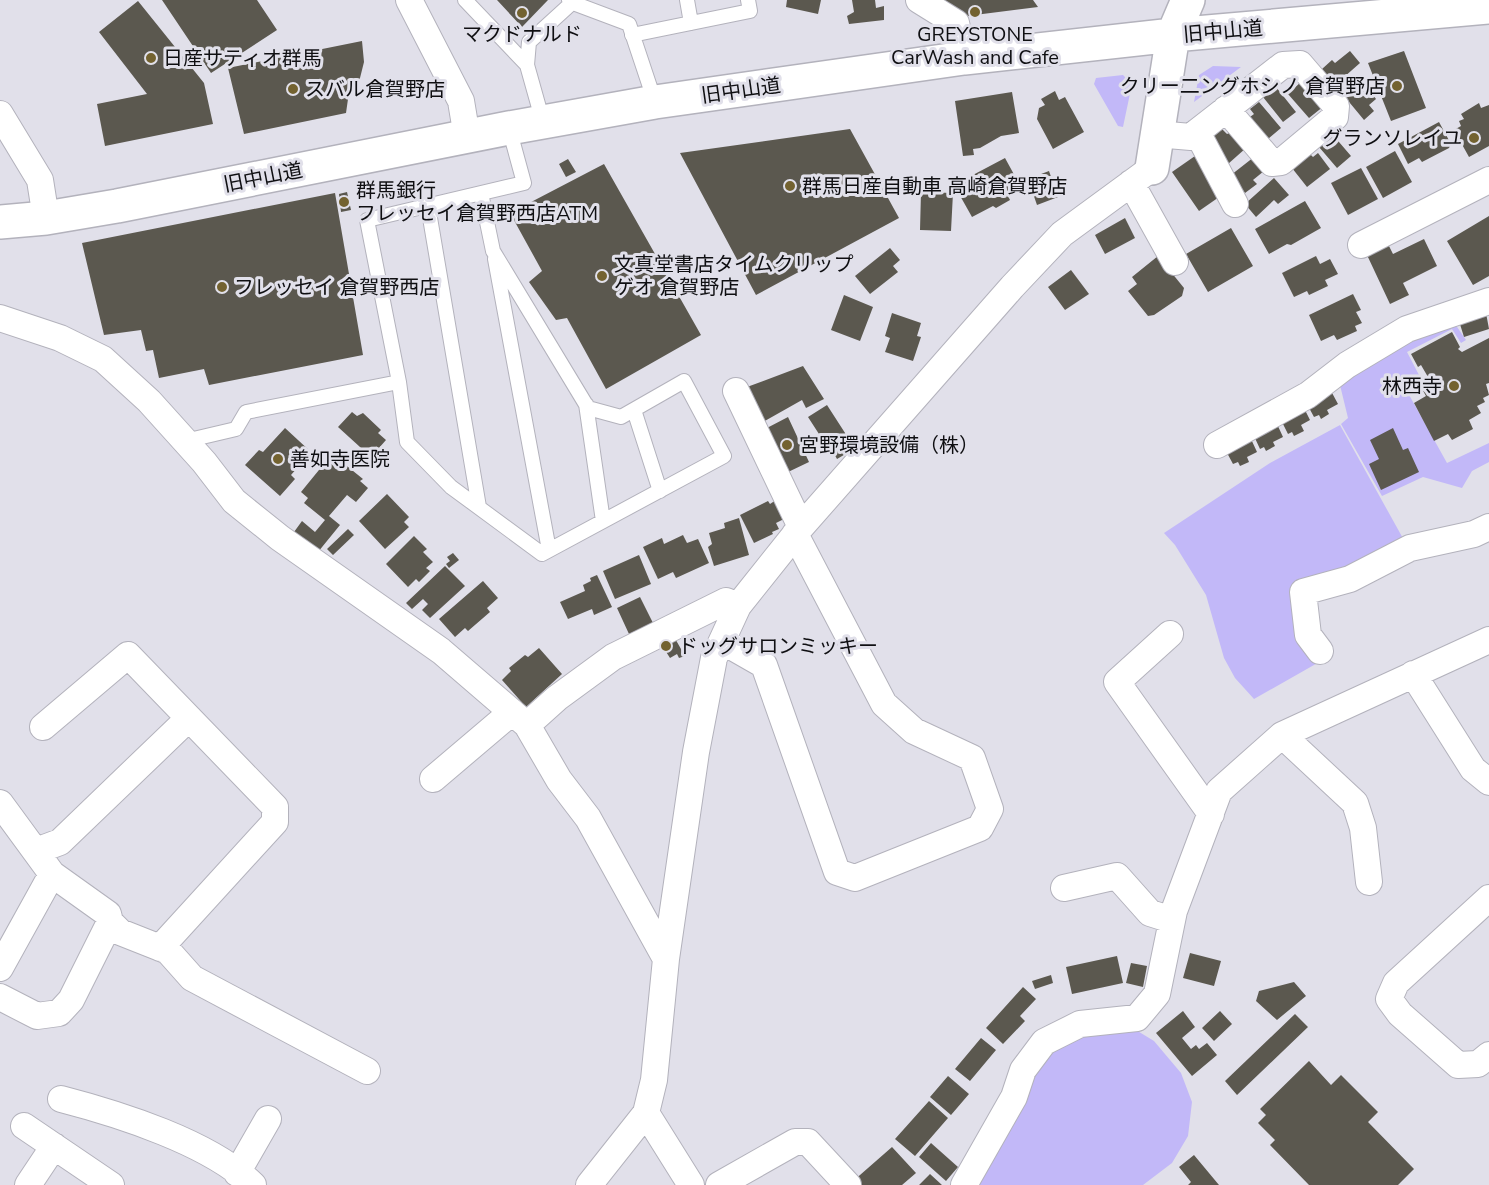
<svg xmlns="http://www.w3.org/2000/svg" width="1489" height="1185" viewBox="0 0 1489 1185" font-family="'Nunito Sans','Noto Sans JP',sans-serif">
<rect width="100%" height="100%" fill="#e1e0ea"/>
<!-- green -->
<path fill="#c2b8f8" d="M1213,66L1241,67L1194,102L1199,75Z
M1123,75L1132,84L1123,127L1118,126L1094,84L1096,78Z
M1453,321L1466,340L1461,343L1452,329L1407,352L1419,375L1403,384L1447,463L1489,443V462L1472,471L1462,488L1423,477L1382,496L1341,424L1348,418L1339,381L1417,334Z
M1340,425L1405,542L1347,570L1303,583L1321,661L1254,699L1235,678L1224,658L1206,595L1175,545L1164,533L1270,463Z
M1131,1027L1154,1041L1181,1073L1192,1102L1188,1136L1172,1163L1143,1185H976L1002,1138L1026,1101L1033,1075L1049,1050L1073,1034Z"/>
<!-- building -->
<path fill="#5b584f" d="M162,0H257L277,30L211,73Z
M497,0H548L522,27Z
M787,0H821L818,14L786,7Z
M852,0H875L876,8L884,6V20L849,24L847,16L854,12Z
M932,0H1033L1038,7L959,17Z
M138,1L204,83L213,124L105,146L97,104L147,94L99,32Z
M362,41L364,62L360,78L348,99L346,113L244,134L228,68Z
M1350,51L1360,63L1335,85L1322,69L1332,60L1335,63Z
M1404,51L1426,108L1391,121L1368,63Z
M1360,74L1372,88L1369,90L1376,99L1369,105L1374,111L1364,120L1340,91Z
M1302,81L1324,106L1309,118L1288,94Z
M1276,87L1296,112L1283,122L1263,97Z
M1055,91L1059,100L1065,97L1084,132L1053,149L1037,119L1039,108L1045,105L1041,99Z
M1012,92L1019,133L1001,136L980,148L973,149L974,155L963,156L955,101Z
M1259,102L1281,128L1268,139L1250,117L1254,114L1250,109Z
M1479,103L1481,108L1489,105V146L1469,157L1454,130L1461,126L1459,121L1464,119L1461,114Z
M1439,122L1451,144L1449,148L1422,162L1419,158L1408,164L1398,144Z
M850,129L899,218L756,295L680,153Z
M1222,129L1227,134L1232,132L1246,148L1228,164L1211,139Z
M1333,135L1351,156L1337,168L1319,147Z
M1395,151L1412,182L1383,198L1366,167Z
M1318,153L1330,169L1307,187L1292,168L1310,154L1313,157Z
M1195,156L1222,195L1199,211L1172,172Z
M1254,157L1264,171L1253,180L1257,184L1245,193L1231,175Z
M1005,158L1022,189L1008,196L1010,200L996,208L993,206L972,217L954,185Z
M568,159L576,172L566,177L559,164Z
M604,164L701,335L606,389L567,318L556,320L529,282L542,271L510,213Z
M1361,168L1378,199L1348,215L1331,183Z
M1049,171L1058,197L1037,205L1028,179Z
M1274,178L1289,195L1278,204L1274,200L1256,217L1245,204Z
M347,192L351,210L341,212L339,194Z
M921,192L953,193L951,231L920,230Z
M335,193L363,355L209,385L204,369L159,378L153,350L146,351L141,330L104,335L82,243Z
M1305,201L1321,228L1291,245L1287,244L1269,254L1255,229Z
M1489,216V276L1473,285L1447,241Z
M1125,218L1135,238L1105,254L1095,235Z
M1231,228L1253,266L1208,292L1186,254Z
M1424,239L1437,266L1403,283L1409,295L1390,304L1367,255L1388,244L1393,254Z
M890,248L900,260L893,266L898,272L870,294L855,276Z
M1158,256L1184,288L1182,296L1154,315L1148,316L1128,291L1137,284L1132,277Z
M1316,256L1320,264L1330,259L1338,274L1325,280L1328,286L1309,295L1307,291L1294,297L1282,273Z
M1071,270L1089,294L1065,310L1048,287Z
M1353,294L1361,310L1356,312L1362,323L1355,326L1357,331L1337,340L1334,335L1321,341L1309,315Z
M844,295L873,307L860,341L831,330Z
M892,313L921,323L917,336L921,337L913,361L885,352L890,338L885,336Z
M1486,313L1489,329L1464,337L1459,321Z
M1452,332L1460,347L1458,349L1462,352L1489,338V383L1486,384L1489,395L1483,398L1485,402L1477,406L1481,413L1469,420L1473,429L1452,440L1448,434L1434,441L1414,403L1426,396L1418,382L1428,377L1421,365L1418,367L1411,354Z
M803,366L824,399L806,408L802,400L763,422L747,387Z
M1331,391L1338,404L1327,410L1329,414L1321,419L1319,415L1314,417L1307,404Z
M827,405L847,436L828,448L808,417Z
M1304,408L1310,420L1301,425L1304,431L1294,436L1292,432L1288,434L1281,420Z
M352,412L357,416L363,413L381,430L378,433L386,440L371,457L338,427Z
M788,417L809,462L786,473L765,429Z
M1277,424L1283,437L1273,442L1275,446L1266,451L1264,447L1260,449L1254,436Z
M285,428L311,452L291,475L295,479L280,496L245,465L259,450L263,452Z
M1393,428L1403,450L1408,448L1419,472L1381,490L1369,464L1379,459L1370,440Z
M1251,439L1257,452L1247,457L1249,462L1240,466L1238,462L1233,464L1226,451Z
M849,440L854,449L837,459L832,450Z
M332,454L363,479L360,481L368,488L356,502L347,495L329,516L340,525L318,552L294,532L302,521L315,532L325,520L304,503L308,498L301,492Z
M387,494L409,517L404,522L409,527L385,549L359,521Z
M776,500L786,518L776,523L779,529L772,532L773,534L754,543L740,515L768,501L770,504Z
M739,518L749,555L714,566L708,547L712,544L709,533L725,528L724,523Z
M348,529L354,535L333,555L327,549Z
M683,535L687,543L698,539L709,563L676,578L673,572L658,579L643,547L662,538L664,544Z
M414,536L427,549L423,552L433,562L426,568L430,571L419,582L416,579L408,587L386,564Z
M453,553L459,560L449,568L446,564L450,561L447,557Z
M639,555L651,584L615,599L603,571Z
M445,566L465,586L430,618L422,610L428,604L423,599L412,609L406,603Z
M597,575L612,607L594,615L592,609L568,619L560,602L585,591L583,585L591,581L590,578Z
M483,581L498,598L487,608L490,612L468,631L465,628L455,637L439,619Z
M640,597L653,623L629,634L617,608Z
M673,635L685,656L679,658L677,654L670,658L663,647L655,651L652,645Z
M539,648L562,674L526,707L502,680L511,671L509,668L525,655L528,657Z
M1190,953L1221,961L1214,986L1183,978Z
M1117,956L1123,983L1072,994L1066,967Z
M1131,963L1147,966L1143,987L1126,983Z
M1051,975L1053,983L1035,989L1032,981Z
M1294,982L1306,996L1277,1020L1256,1001L1259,991Z
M1023,987L1036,999L1020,1016L1025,1021L1003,1044L986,1028Z
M1183,1011L1195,1027L1182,1038L1191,1049L1196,1045L1199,1049L1207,1043L1217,1055L1192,1076L1156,1033Z
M1220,1011L1232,1024L1214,1041L1202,1028Z
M1295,1014L1308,1027L1237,1095L1225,1081Z
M981,1038L996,1050L970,1081L955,1069Z
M1309,1061L1331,1085L1341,1075L1378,1112L1368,1122L1414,1169L1398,1185H1309L1270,1145L1275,1140L1258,1123L1266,1115L1260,1109Z
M948,1076L969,1094L951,1115L930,1097Z
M929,1101L948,1118L915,1156L895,1139Z
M931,1143L958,1167L946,1181L919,1157Z
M892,1147L916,1173L902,1185H854L852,1182Z
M1194,1155L1219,1185H1188L1191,1182L1179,1167Z
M930,1174L942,1185H919Z"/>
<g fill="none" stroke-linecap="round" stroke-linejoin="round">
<defs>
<path id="lane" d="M465,0L527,65L543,122
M569,0L573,3L629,24L655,102
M687,0L691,23L750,11L748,0
M632,35L691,23
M527,65L529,42L575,0
M428,206L479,507
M495,259L549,550
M399,382L407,442L451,487L542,554L724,456L684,381L621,417L588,408L493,251L481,193
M586,404L603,521
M634,410L660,491
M185,441L236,429L246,412L399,382L367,220L524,183L509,128"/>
<path id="street" d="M409,0L461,101L467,137
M919,0L956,23L964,58
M0,114L40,180L46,218
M1197,132L1235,204
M1156,134L1191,137L1197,132L1283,65L1300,64L1336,106L1335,117L1281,162L1272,163L1226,109
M1131,183L1175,262
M1361,245L1489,180
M0,318L60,338L103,359L149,401L204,462L234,501L280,538L441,651L527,725L559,780L588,818L666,959
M736,391L801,527
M1217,445L1308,395L1347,365L1407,329L1489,301
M1170,634L1117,682L1211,814
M722,641L764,665L837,872L855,878L980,828L990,809L972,758L914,731L884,704L795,534
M1320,651L1308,635L1303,592L1350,579L1410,548L1474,534L1489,527
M1413,674L1473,769L1489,782
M527,725L557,698L613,657L726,601L738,606
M43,727L128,655L275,807V822L160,948
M1282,735L1355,803L1363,828L1369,882
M433,779L512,712
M0,803L52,874L108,914L110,922L120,932L168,951L192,978L367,1071
M36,851L60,842L189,718
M1064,888L1117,876L1150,913L1172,920
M1489,898L1396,983L1389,999L1400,1014L1458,1065L1478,1064L1489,1055
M0,968L52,874
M0,997L37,1016L59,1013L71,1000L110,922
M61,1099C119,1114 211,1143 253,1185
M646,1113L691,1185
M24,1126L111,1185
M237,1173L268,1119
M28,1185L54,1146
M589,1185L646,1113L654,1080L666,959L696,752L714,658L738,606L801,527L1012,287L1062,234L1152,168
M719,1185L795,1142H808L848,1185
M964,1185L1014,1097L1023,1070L1044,1042L1080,1024L1137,1018L1157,994L1174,911L1219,791L1282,735L1489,640"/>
<path id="secondary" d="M1152,168L1173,35L1188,0
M0,222L46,218L117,206L509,128L655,102L964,58L1173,35L1489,7"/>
</defs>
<!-- lane casing -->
<use href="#lane" stroke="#b3b2bc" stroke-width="16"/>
<!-- street casing -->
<use href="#street" stroke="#b3b2bc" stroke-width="28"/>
<!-- secondary casing -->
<use href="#secondary" stroke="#b3b2bc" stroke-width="36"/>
<!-- lane -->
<use href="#lane" stroke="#fff" stroke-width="14"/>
<!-- street -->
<use href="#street" stroke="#fff" stroke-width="26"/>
<!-- secondary -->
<use href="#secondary" stroke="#fff" stroke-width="33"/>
</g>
<!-- markers -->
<g fill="#736230" stroke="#e1e0ea" stroke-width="2">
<circle cx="975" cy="12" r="6"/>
<circle cx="522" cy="13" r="6"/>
<circle cx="151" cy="58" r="6"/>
<circle cx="1397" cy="86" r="6"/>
<circle cx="293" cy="89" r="6"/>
<circle cx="1474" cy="138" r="6"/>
<circle cx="790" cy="186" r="6"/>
<circle cx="344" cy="202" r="6"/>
<circle cx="602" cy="276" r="6"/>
<circle cx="222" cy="287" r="6"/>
<circle cx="1454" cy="386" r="6"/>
<circle cx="787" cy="445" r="6"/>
<circle cx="278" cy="459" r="6"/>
<circle cx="666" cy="646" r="6"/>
</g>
<g text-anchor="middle" stroke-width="6" stroke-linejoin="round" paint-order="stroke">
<!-- street labels -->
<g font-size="20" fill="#0f0f12" stroke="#e1e0ea">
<text transform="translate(1223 31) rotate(-5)" y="7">旧中山道</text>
<text transform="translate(741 90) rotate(-8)" y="7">旧中山道</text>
<text transform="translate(263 177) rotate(-11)" y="7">旧中山道</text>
</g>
<!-- poi labels -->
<g font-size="20" fill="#0f0f12" stroke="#e1e0ea" text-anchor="start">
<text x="522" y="41" text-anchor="middle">マクドナルド</text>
<text x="975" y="41" text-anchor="middle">GREYSTONE<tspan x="975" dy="23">CarWash and Cafe</tspan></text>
<text x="163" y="65">日産サティオ群馬</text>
<text x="1385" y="93" text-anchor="end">クリー二ングホシノ 倉賀野店</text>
<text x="305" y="96">スバル倉賀野店</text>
<text x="1462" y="145" text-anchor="end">グランソレイユ</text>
<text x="802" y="193">群馬日産自動車 高崎倉賀野店</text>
<text x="356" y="197">群馬銀行<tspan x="356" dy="23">フレッセイ倉賀野西店ATM</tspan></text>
<text x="614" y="271">文真堂書店タイムクリップ<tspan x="614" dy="23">ゲオ 倉賀野店</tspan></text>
<text x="234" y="294">フレッセイ 倉賀野西店</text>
<text x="1442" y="393" text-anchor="end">林西寺</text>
<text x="799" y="452">宮野環境設備（株）</text>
<text x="290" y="466">善如寺医院</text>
<text x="678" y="653">ドッグサロンミッキー</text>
</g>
</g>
</svg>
